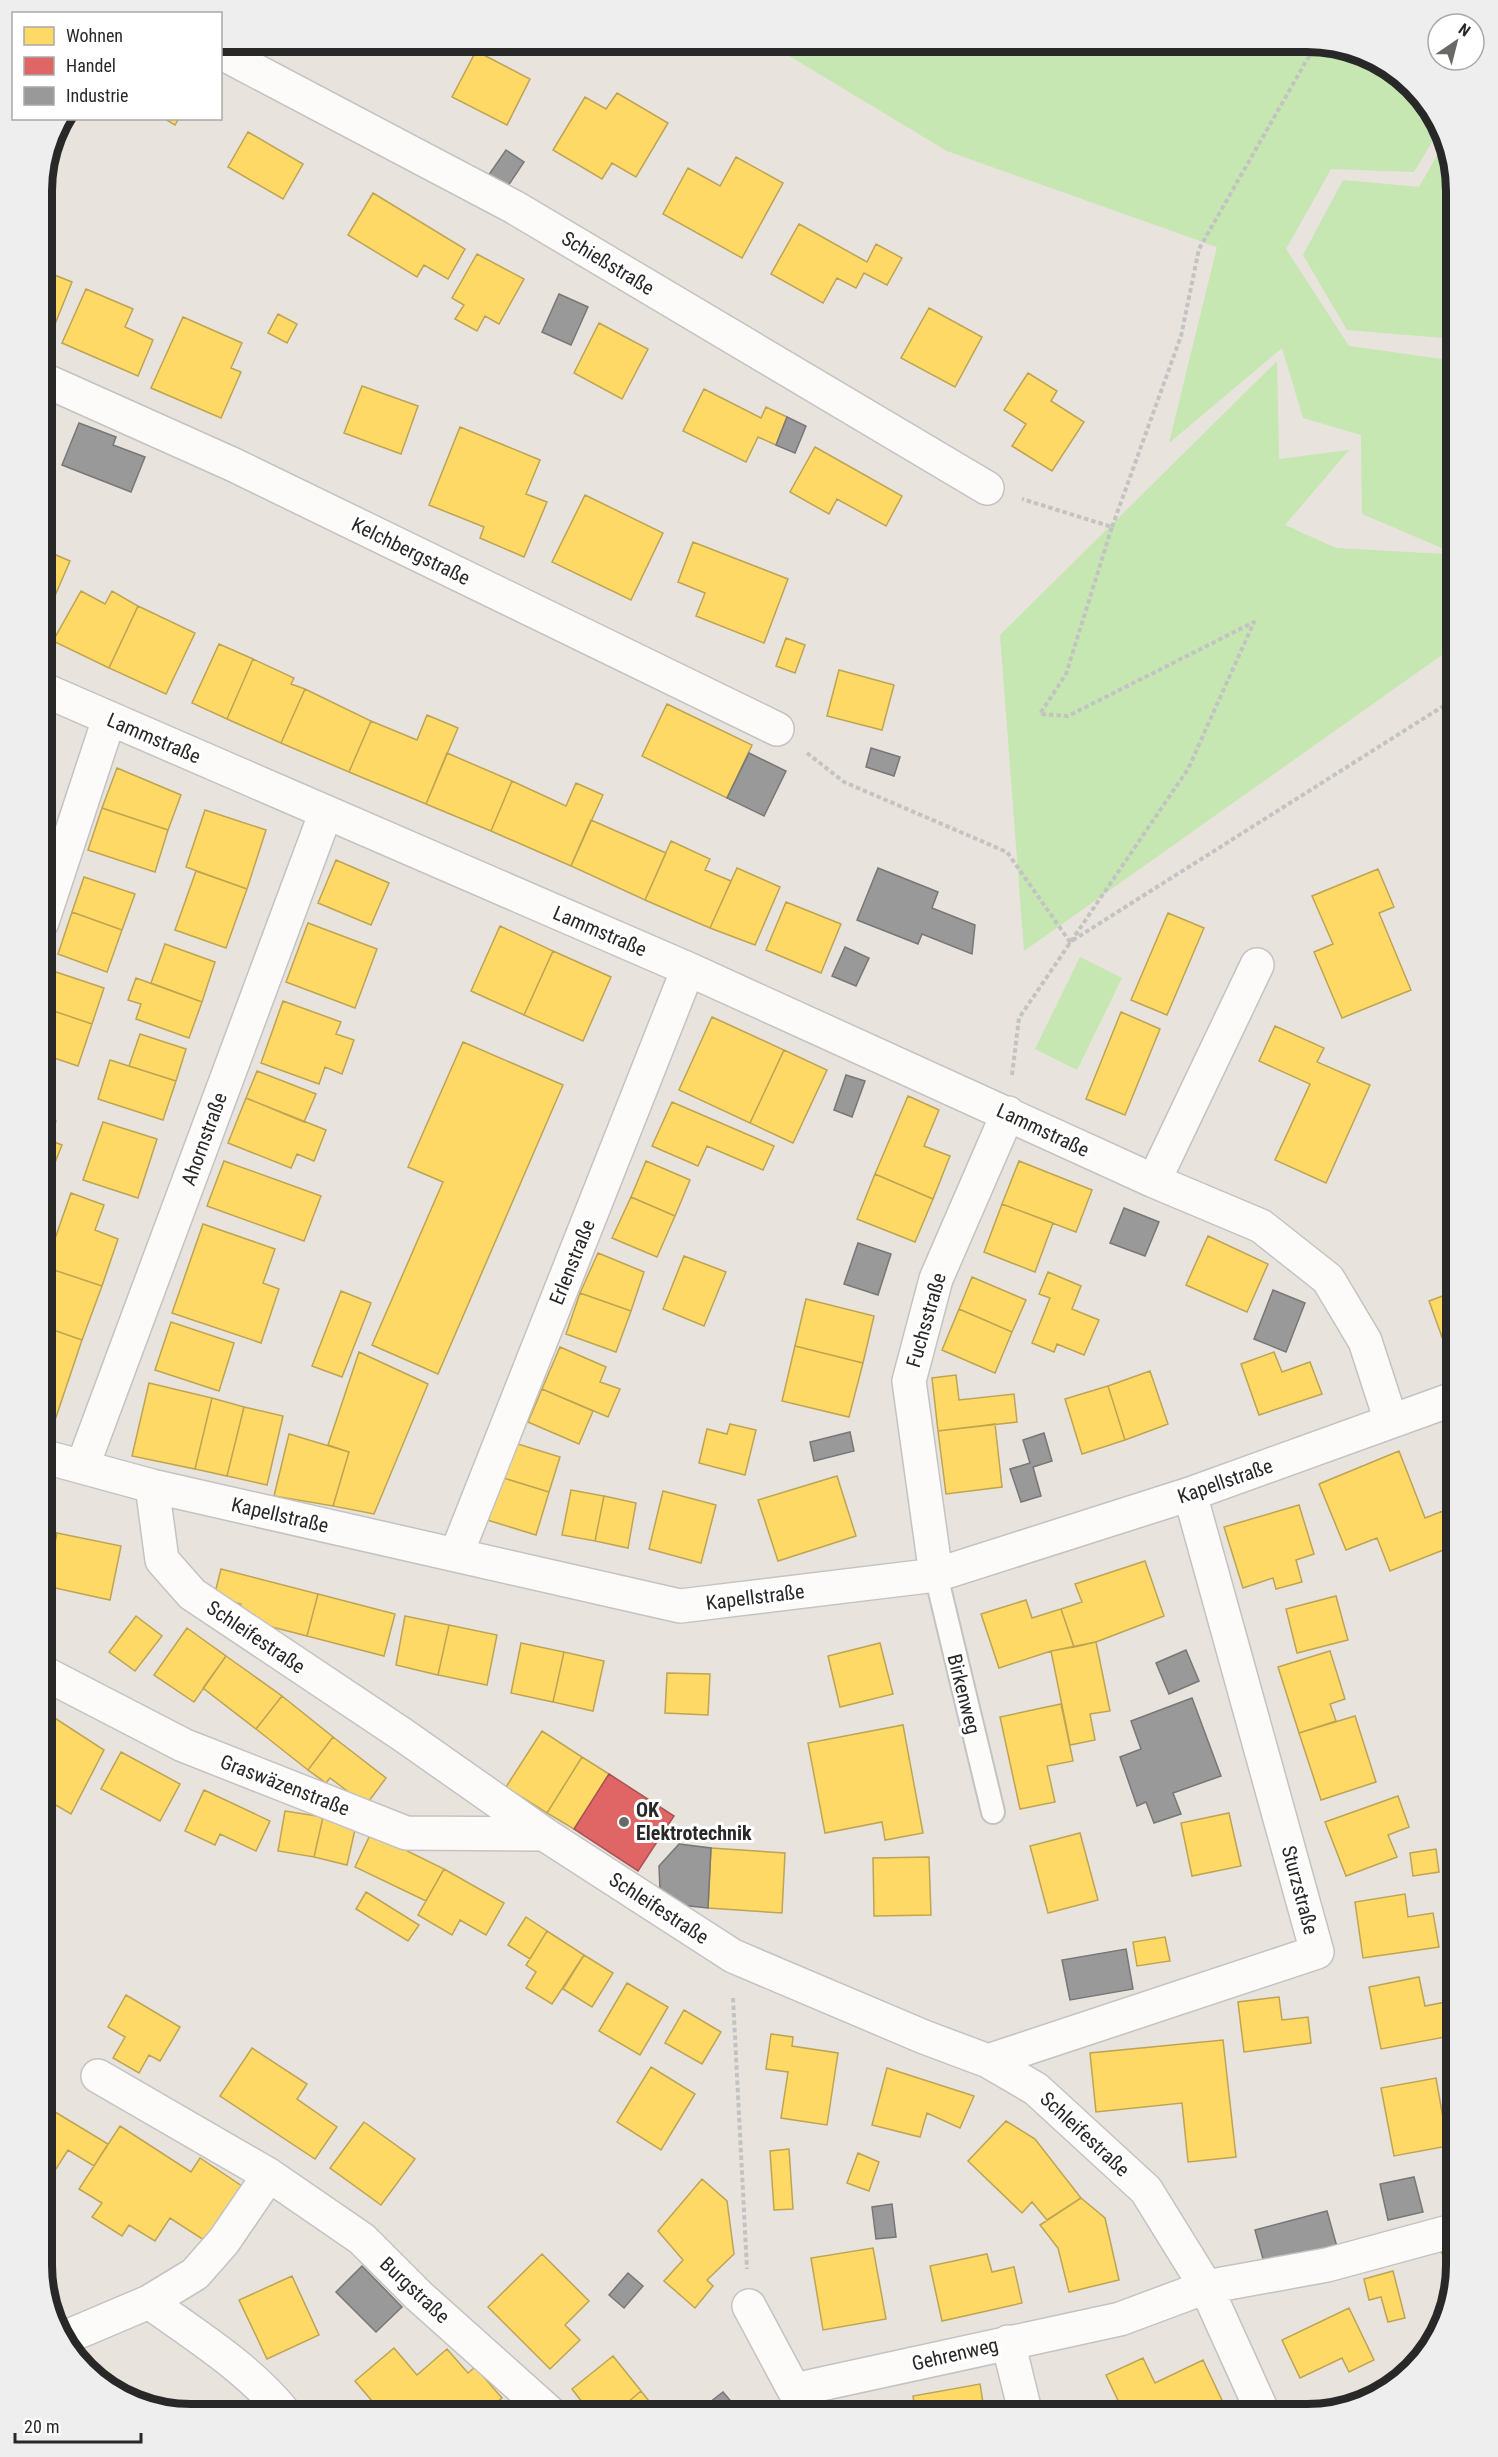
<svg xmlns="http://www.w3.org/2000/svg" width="1498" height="2457" viewBox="0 0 1498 2457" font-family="'Roboto Condensed',sans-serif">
<rect width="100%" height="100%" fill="#e8e3dc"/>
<!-- green -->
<path fill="#c6e6b2" d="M766,42H1316L1389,67L1441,127L1414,172L1331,169L1286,249L1349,346L1456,361V554L1362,514L1361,435L1303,418L1282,348L1169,443L1217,247L947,151Z
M1444,143L1456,192V339L1347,330L1303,255L1343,180L1419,187Z
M1277,361L1279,459L1349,450L1285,525L1336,548L1445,554L1456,563V645L1024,951L1000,635Z
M1080,957L1122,978L1077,1070L1035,1049Z"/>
<!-- homes -->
<path fill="#ffd966" stroke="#bea453" stroke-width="1.5" d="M476,51L530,79L507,125L452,97Z
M617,93L668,123L636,177L612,163L602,179L553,150L585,97L606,109Z
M163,118H179L175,125Z
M248,132L303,164L283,199L228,167Z
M736,157L783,183L742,258L663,214L688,168L720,186Z
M373,193L465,249L448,279L424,265L417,277L348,235Z
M799,224L867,262L876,244L902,258L887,285L864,273L856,288L837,278L823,303L771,274Z
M477,254L524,279L499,324L485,316L477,331L455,319L464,305L452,298Z
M42,270L72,282L49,339L42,336Z
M86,289L133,309L125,327L153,340L138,376L62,343Z
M929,308L982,337L955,387L901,358Z
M278,314L297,324L287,343L268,333Z
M183,317L242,343L231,368L241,372L221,418L151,388Z
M599,323L648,349L622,399L574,373Z
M1028,373L1057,391L1051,401L1084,422L1052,471L1012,446L1026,424L1004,410Z
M362,386L418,406L401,454L344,433Z
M704,389L761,418L766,407L787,417L776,445L758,437L746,462L683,431Z
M460,427L540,460L526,494L547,502L524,557L480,538L484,527L429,505Z
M815,447L902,496L886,526L837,499L829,514L790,492Z
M585,495L663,533L631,600L552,562Z
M693,542L788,579L764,643L696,616L705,593L678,582Z
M42,549L70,561L42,626Z
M81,591L105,604L112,591L138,606L109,668L53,641Z
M138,606L195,633L166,694L109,668Z
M786,638L805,645L795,673L776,666Z
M219,644L253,659L227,719L192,703Z
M253,659L294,678L291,684L305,689L281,743L227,719Z
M839,670L894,685L882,730L827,716Z
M305,689L371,721L349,772L281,743Z
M667,704L752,745L727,798L642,756Z
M427,715L458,728L426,804L349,772L371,721L417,740Z
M42,734L48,737L42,749Z
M447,753L512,781L491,831L426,804Z
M117,768L181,795L168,830L102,808Z
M512,781L566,806L576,783L603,795L571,866L491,831Z
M102,808L168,830L155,872L88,850Z
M205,810L266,830L247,889L186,867Z
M591,820L666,853L645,900L571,866Z
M671,841L710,859L705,870L731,881L710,928L645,900Z
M336,860L389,883L371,925L318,903Z
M737,868L780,887L755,945L710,928Z
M1378,869L1394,907L1379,913L1411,990L1342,1018L1314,952L1333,944L1312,896Z
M196,871L247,889L226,948L175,930Z
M84,877L135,894L122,930L72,912Z
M786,902L841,924L821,973L766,950Z
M72,912L122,930L107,972L58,954Z
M1168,913L1204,928L1167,1015L1131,1000Z
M308,923L377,949L355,1008L286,982Z
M500,926L553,951L524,1015L471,991Z
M165,944L215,962L202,1002L151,983Z
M553,951L611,977L583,1041L524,1015Z
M50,970L104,988L92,1024L42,1007V993Z
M136,978L202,1002L189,1038L136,1019L141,1004L128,1000Z
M283,1001L341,1022L336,1034L354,1040L342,1074L325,1067L319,1084L261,1063Z
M42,1007L92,1024L78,1066L42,1054Z
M1121,1012L1160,1029L1125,1115L1086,1099Z
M712,1017L784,1050L750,1123L679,1090Z
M1275,1026L1324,1048L1317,1062L1370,1085L1326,1183L1275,1160L1310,1084L1259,1061Z
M140,1034L186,1049L176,1081L129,1066Z
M463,1042L563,1085L438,1374L372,1345L443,1182L408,1167Z
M784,1050L827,1070L793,1143L750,1123Z
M110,1060L176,1081L163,1120L98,1099Z
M257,1071L316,1094L304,1122L246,1098Z
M908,1096L939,1110L924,1146L950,1156L933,1199L875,1174Z
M246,1098L326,1130L314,1161L297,1154L291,1168L228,1143Z
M672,1102L774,1146L763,1170L707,1146L698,1166L652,1146Z
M42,1117L56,1121L49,1140L62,1145L54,1165L42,1162Z
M103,1122L157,1139L138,1198L83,1180Z
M224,1161L321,1196L304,1241L207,1206Z
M646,1161L690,1180L675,1216L631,1197Z
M1019,1161L1092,1190L1076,1232L1002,1204Z
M42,1162L54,1165L43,1202H42Z
M875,1174L933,1199L915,1242L857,1219Z
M71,1193L104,1205L95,1230L118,1239L102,1286L45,1267Z
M631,1197L675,1216L657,1257L612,1238Z
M1002,1204L1053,1223L1035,1272L984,1252Z
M203,1224L275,1249L263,1283L279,1289L261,1343L172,1313Z
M1208,1236L1268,1264L1247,1312L1186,1285Z
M598,1253L644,1272L631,1311L580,1293Z
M684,1256L726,1272L704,1326L663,1309Z
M45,1267L102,1286L82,1340L42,1326V1274Z
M1048,1272L1081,1286L1072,1309L1099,1320L1084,1355L1057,1344L1054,1352L1032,1343L1050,1298L1039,1294Z
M972,1277L1026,1300L1012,1332L959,1309Z
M341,1291L371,1303L342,1377L312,1366Z
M1456,1291V1332L1442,1337L1429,1301Z
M580,1293L631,1311L616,1352L566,1334Z
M806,1299L874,1316L863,1363L795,1346Z
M959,1309L1012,1332L995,1373L942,1350Z
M171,1322L234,1343L219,1391L155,1370Z
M42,1326L82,1340L52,1429L42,1426Z
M795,1346L863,1363L849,1417L782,1401Z
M560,1347L606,1367L600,1382L620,1389L608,1417L542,1389Z
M359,1352L428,1384L374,1514L333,1506L349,1452L328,1445Z
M1274,1352L1282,1372L1310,1362L1322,1394L1259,1415L1241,1364Z
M1150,1371L1168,1424L1125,1440L1108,1386Z
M956,1375L959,1400L1014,1394L1017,1422L938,1431L932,1378Z
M149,1383L212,1398L195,1469L132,1456Z
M1108,1386L1125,1440L1082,1454L1065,1399Z
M542,1389L593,1411L579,1444L528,1422Z
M212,1398L244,1407L227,1476L195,1469Z
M244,1407L283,1416L267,1485L227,1476Z
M730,1424L756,1430L745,1475L699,1463L707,1429L727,1434Z
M995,1424L1002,1487L946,1494L938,1431Z
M289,1434L349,1452L333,1506L274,1496Z
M508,1441L560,1457L549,1492L497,1476Z
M1399,1451L1425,1518L1456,1506V1545L1390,1571L1377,1538L1346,1550L1319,1484Z
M497,1476L549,1492L536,1535L484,1519Z
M837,1476L856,1536L778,1561L758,1500Z
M571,1490L604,1496L595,1541L562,1535Z
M663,1491L716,1505L701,1563L649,1549Z
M604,1496L636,1503L628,1548L595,1541Z
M1299,1505L1314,1554L1296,1560L1302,1582L1276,1589L1273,1578L1243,1588L1224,1527Z
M42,1529L57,1533L46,1586H42Z
M57,1533L121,1546L110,1600L46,1586Z
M1145,1561L1164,1616L1096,1642L1074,1647L1061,1609L1082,1602L1075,1584Z
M221,1569L318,1594L307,1636L238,1618L241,1604L214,1597Z
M318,1594L395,1614L384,1656L307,1636Z
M1336,1596L1348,1640L1297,1653L1286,1609Z
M1026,1600L1032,1618L1061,1609L1074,1647L1051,1651L999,1668L981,1614Z
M136,1616L162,1636L135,1671L109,1652Z
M405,1616L449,1625L438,1675L396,1665Z
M449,1625L497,1635L487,1685L438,1675Z
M187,1628L226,1656L194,1702L154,1675Z
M1096,1642L1110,1711L1090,1714L1095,1740L1070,1745L1051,1651Z
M521,1643L564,1652L553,1702L511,1693Z
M880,1643L893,1694L840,1707L828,1656Z
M1330,1651L1345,1699L1330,1704L1336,1721L1299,1733L1278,1667Z
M564,1652L604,1661L593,1711L553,1702Z
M226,1656L282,1696L256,1729L203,1688Z
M667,1673L710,1674L708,1715L665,1713Z
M282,1696L333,1737L308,1770L256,1729Z
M1061,1704L1073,1761L1047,1766L1055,1802L1020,1809L1000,1717Z
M47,1713L104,1750L71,1814L42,1797V1723Z
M1355,1716L1376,1782L1321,1800L1299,1733Z
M903,1725L923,1833L885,1840L882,1822L825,1833L808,1743Z
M542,1731L582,1757L547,1813L506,1787Z
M333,1737L386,1778L366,1805L330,1778L326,1783L308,1770Z
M121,1752L180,1784L160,1821L101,1789Z
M582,1757L609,1774L574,1829L547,1813Z
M204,1790L270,1821L256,1851L220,1834L215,1845L185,1831Z
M1398,1796L1409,1827L1388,1835L1397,1857L1346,1876L1325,1822Z
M285,1811L323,1817L314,1857L278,1851Z
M1229,1813L1241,1866L1192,1876L1181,1823Z
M323,1817L356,1825L347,1865L314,1857Z
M371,1833L444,1869L426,1901L355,1867Z
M1080,1833L1098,1900L1048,1913L1030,1846Z
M711,1848L785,1853L782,1913L708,1908Z
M1436,1849L1439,1872L1413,1876L1410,1853Z
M929,1857L931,1915L874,1916L873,1858Z
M1456,1857V1896L1453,1897L1447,1859Z
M444,1869L504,1903L486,1935L460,1920L452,1935L418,1915Z
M366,1892L419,1925L408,1941L356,1909Z
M1405,1894L1408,1917L1433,1913L1439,1947L1363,1958L1355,1902Z
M526,1917L547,1931L530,1959L508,1945Z
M547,1931L584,1955L552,2004L526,1988L536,1972L526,1965Z
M1165,1937L1170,1961L1137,1966L1133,1942Z
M584,1955L613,1973L592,2007L563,1989Z
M1419,1977L1425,2006L1451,2001L1456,2035L1381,2049L1369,1987Z
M627,1983L668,2007L640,2055L599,2031Z
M126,1995L180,2027L160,2061L149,2055L139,2073L113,2058L125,2037L108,2027Z
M1279,1997L1282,2020L1308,2017L1311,2043L1244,2052L1238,2002Z
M684,2010L721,2032L702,2064L665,2043Z
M771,2034L793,2037L792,2046L838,2053L827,2125L781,2118L788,2072L766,2069Z
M1223,2040L1236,2157L1188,2162L1182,2103L1096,2112L1090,2053Z
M252,2048L307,2084L297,2099L337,2127L315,2159L220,2096Z
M651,2067L695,2094L661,2150L617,2122Z
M887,2068L974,2096L960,2128L927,2113L920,2137L872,2125Z
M1436,2078L1448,2146L1394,2156L1381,2088Z
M42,2104L108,2144L94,2166L68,2150L54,2172L42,2165Z
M1006,2121L1035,2139L1081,2198L1047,2220L1032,2202L1022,2213L968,2161Z
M364,2122L415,2159L381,2205L330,2168Z
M120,2126L191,2172L200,2158L245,2188L210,2244L170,2218L155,2241L129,2225L122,2236L92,2217L102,2203L79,2189Z
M789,2149L793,2209L774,2210L770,2151Z
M858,2153L879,2162L869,2191L847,2183Z
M702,2179L727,2201L734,2254L707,2280L713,2286L695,2308L664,2281L683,2260L658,2231Z
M1081,2198L1105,2218L1119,2280L1069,2292L1058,2248L1040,2225Z
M1456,2246V2266L1455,2270L1440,2251Z
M873,2248L886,2319L823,2330L811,2258Z
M542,2254L589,2301L565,2325L580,2340L550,2369L488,2307Z
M987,2254L992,2272L1014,2267L1022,2303L942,2321L930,2266Z
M1393,2271L1405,2318L1388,2322L1381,2297L1369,2300L1364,2279Z
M292,2276L319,2335L267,2359L239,2300Z
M1349,2308L1374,2360L1349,2372L1342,2358L1300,2378L1282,2340Z
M394,2348L417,2375L447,2349L468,2373L475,2367L502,2398L481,2415H460L454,2408L446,2415H384L355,2381Z
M613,2356L641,2391L613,2415H592L572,2389Z
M1143,2358L1155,2383L1203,2360L1229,2415H1150L1145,2404L1124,2413L1106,2375Z
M980,2384L985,2415H916L913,2396Z
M641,2391L660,2415H613Z"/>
<!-- shops -->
<path fill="#e06666" stroke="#a95353" stroke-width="1.5" d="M609,1774L674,1816L638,1871L574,1829Z"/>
<!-- industry -->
<path fill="#999" stroke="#777" stroke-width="1.5" d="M506,150L524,162L506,189L488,176Z
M559,294L588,307L571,345L542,332Z
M787,417L806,426L795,453L776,445Z
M79,423L116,437L113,445L145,457L131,492L62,465Z
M871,748L900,757L894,776L866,767Z
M749,753L786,771L764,816L727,798Z
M878,868L938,892L932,908L975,925L972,954L922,934L918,944L857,920Z
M845,947L869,958L856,986L832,976Z
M846,1075L865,1081L852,1117L834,1110Z
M1124,1208L1159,1222L1145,1256L1110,1243Z
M858,1243L891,1254L878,1295L844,1284Z
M1273,1290L1305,1303L1286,1352L1254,1339Z
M850,1432L854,1451L814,1461L810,1442Z
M1044,1433L1052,1461L1033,1467L1041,1496L1021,1502L1010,1469L1030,1463L1023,1440Z
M1186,1650L1199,1681L1169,1694L1156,1663Z
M1192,1698L1221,1776L1173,1793L1181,1814L1154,1823L1146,1802L1137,1806L1120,1757L1141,1749L1131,1721Z
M679,1844L711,1848L708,1908L679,1905L660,1890L659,1866Z
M1126,1949L1133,1989L1070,2000L1062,1960Z
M1414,2177L1423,2212L1388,2220L1380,2184Z
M892,2204L896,2237L876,2239L872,2207Z
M1327,2211L1337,2247L1265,2266L1255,2230Z
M362,2266L402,2307L376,2332L336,2292Z
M628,2273L643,2286L624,2308L609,2295Z
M723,2392L739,2411L734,2415H706L701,2409Z"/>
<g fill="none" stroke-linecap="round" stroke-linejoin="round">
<defs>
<path id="lane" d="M936,1575L993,1812"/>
<path id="street" d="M220,52L514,207L987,488
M42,379L234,465L777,729
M42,689L688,969L1154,1181L1261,1226L1328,1279L1365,1341L1391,1421
M42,922L109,719
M1154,1181L1257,965
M42,1456L152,1486L680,1606L936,1575L1190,1494L1456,1398
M83,1465L326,812
M152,1486L162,1560L192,1594L403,1735L544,1834L733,1956L924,2037L988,2061L1036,2089L1146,2190L1206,2287L1264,2415
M456,1555L688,969
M936,1575L909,1381L936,1279L1008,1113
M42,1672L183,1745L406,1833L544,1834
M988,2061L1317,1952L1190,1494
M98,2076L269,2175L362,2239L419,2296L552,2415
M149,2302L195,2274L224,2241L269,2175
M749,2306L794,2390L1120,2319L1206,2287L1327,2265L1456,2230
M64,2338L149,2302C196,2336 250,2369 286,2415
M1008,2342L1026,2415"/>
</defs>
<!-- lane casing -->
<use href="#lane" stroke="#c4c3c3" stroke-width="26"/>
<!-- street casing -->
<use href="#street" stroke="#c4c3c3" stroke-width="36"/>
<!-- path -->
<path stroke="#c4c3c3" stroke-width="4" stroke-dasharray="4.5 3" stroke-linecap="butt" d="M1112,527L1181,336L1199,249L1317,42
M807,753L844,782L1007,852L1070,942L1456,698
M1012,1075L1019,1018L1188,769L1254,622L1068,716L1040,714L1066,674L1112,527L1022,499
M733,1998L747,2269"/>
<!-- lane -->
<use href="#lane" stroke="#fcfbfa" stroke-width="22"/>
<!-- street -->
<use href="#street" stroke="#fcfbfa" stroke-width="33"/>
</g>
<!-- markers -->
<circle fill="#6b6967" stroke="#fff" stroke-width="2" cx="624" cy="1822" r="6"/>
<g text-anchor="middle" stroke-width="6" stroke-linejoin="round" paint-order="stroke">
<!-- street labels -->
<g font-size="20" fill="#282828" stroke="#fff">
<text transform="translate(608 263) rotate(31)" y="7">Schießstraße</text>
<text transform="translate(411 551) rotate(26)" y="7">Kelchbergstraße</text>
<text transform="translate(154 738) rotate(23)" y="7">Lammstraße</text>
<text transform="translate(600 931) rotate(23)" y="7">Lammstraße</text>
<text transform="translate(1043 1130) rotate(25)" y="7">Lammstraße</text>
<text transform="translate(204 1139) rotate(-70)" y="7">Ahornstraße</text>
<text transform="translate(572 1262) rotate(-68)" y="7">Erlenstraße</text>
<text transform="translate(926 1320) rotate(-74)" y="7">Fuchsstraße</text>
<text transform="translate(1225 1481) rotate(-19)" y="7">Kapellstraße</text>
<text transform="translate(280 1515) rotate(13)" y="7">Kapellstraße</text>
<text transform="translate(755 1597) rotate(-7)" y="7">Kapellstraße</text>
<text transform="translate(256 1637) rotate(34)" y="7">Schleifestraße</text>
<text transform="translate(964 1694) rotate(76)" y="7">Birkenweg</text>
<text transform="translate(285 1785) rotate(21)" y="7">Graswäzenstraße</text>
<text transform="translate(1300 1890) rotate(75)" y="7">Sturzstraße</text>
<text transform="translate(659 1908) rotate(33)" y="7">Schleifestraße</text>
<text transform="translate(1085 2134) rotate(43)" y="7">Schleifestraße</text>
<text transform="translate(415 2290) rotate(43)" y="7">Burgstraße</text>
<text transform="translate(955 2354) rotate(-13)" y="7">Gehrenweg</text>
</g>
<!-- poi labels -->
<g font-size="20" font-weight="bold" fill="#282828" stroke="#fff" text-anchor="start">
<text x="636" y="1817">OK<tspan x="636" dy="23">Elektrotechnik</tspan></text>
</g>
</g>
<!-- crop -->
<path d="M0 0H1498V2457H0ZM191 52H1307A139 139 0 0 1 1446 191V2265A139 139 0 0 1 1307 2404H191A139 139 0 0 1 52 2265V191A139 139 0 0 1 191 52Z" fill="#eee" fill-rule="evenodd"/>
<path fill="none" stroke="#282828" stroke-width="8" d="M191 52H1307A139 139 0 0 1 1446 191V2265A139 139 0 0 1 1307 2404H191A139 139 0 0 1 52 2265V191A139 139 0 0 1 191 52Z"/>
<!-- legend -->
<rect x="12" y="12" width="210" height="108" fill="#ffffff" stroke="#a9a9a9" stroke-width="1.5"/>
<rect x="24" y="27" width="30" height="18" fill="#ffd966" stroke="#a9a9a9" stroke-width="1.5"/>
<text x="66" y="42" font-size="18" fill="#282828">Wohnen</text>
<rect x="24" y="57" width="30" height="18" fill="#e06666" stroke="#a9a9a9" stroke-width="1.5"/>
<text x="66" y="72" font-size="18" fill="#282828">Handel</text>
<rect x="24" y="87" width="30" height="18" fill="#999999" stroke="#a9a9a9" stroke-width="1.5"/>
<text x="66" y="102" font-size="18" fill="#282828">Industrie</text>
<!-- north arrow -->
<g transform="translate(1456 42) rotate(35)"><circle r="28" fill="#ffffff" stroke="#a9a9a9" stroke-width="1.5"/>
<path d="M0-4.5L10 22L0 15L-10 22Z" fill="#6b6967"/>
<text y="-9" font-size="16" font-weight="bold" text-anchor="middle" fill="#282828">N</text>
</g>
<!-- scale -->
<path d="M15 2433v9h126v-9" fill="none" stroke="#282828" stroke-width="3"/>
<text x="24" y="2433" font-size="18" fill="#282828" stroke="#ffffff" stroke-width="4.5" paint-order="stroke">20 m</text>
</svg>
